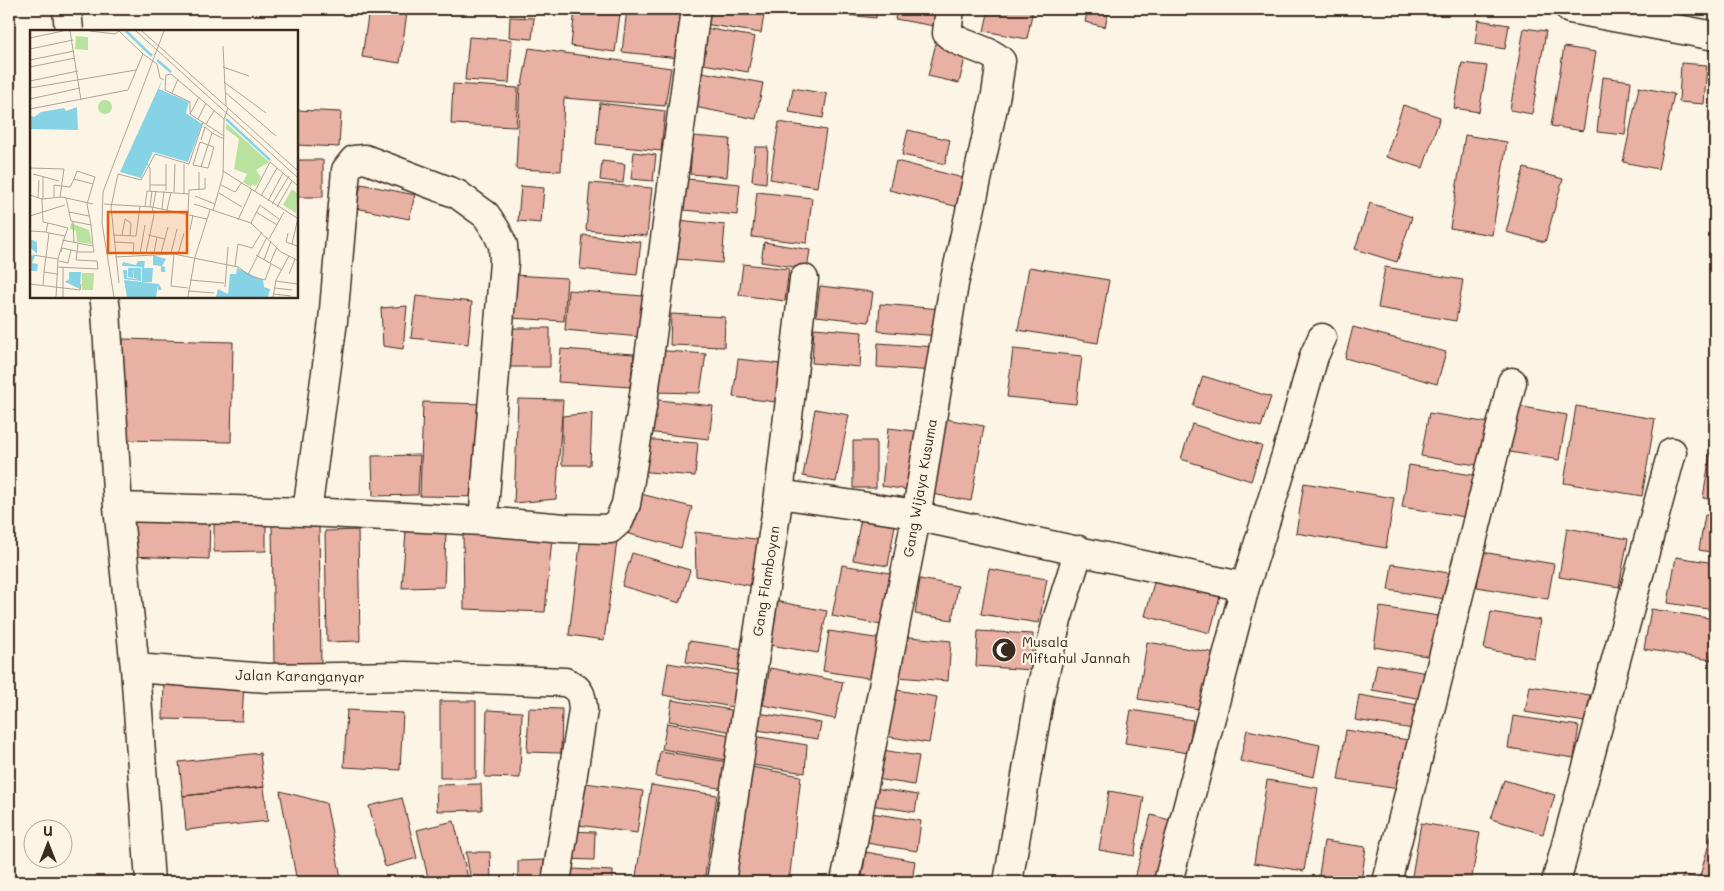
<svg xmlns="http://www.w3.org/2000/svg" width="1724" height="891" viewBox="0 0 1724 891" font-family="Mali,sans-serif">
<rect width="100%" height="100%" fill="#fcf5e5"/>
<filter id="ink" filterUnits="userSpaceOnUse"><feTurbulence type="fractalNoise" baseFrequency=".02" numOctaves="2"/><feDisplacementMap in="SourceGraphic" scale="10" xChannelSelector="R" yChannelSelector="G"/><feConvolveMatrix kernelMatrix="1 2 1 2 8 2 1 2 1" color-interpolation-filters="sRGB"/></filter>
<g filter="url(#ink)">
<!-- building -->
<path fill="#e9b0a4" stroke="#3b2a1e" d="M369,9L407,13L400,63L362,57Z
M575,9L620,14L615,52L571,46Z
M627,9H643L685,14L679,58L622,52Z
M701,9H735L764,15L761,33L698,23Z
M798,9H877L876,18L798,10Z
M897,9H936L934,26L895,19Z
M989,9H1033L1027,39L984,31Z
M1088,9H1109L1105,27L1085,22Z
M510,17L534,18L532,39L509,37Z
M1478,20L1509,25L1505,49L1475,44Z
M694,26L755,37L748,72L692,62Z
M1524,28L1546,31L1532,114L1510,110Z
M469,37L512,40L509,83L465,80Z
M936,43L967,50L959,83L928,76Z
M1564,47L1596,52L1583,131L1551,126Z
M529,48L671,68L665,106L564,98L561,171L516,169L520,85H522Z
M1462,63L1487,66L1479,112L1454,108Z
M1681,63L1707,65L1704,104L1679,102Z
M691,70L763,83L756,119L684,105Z
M1603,77L1631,81L1625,135L1597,132Z
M453,84L518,88L516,127L451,124Z
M1639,87L1674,94L1658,169L1623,162Z
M793,88L827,94L823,118L789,112Z
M600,103L665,111L661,151L596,144Z
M1403,105L1440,117L1423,168L1386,157Z
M296,110L341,112L339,147L296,145Z
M779,122L826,130L817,187L770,179Z
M908,130L950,140L945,164L902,155Z
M1465,135L1507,142L1492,235L1450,228Z
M693,136L730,139L727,177L690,174Z
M755,147H768L766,183L752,181Z
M634,152L656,155L653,181L631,179Z
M296,160H323V197H296Z
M602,161L625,164L623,183L600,180Z
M896,161L967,179L959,207L889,190Z
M1524,168L1563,179L1545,242L1506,232Z
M687,179L740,184L737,215L683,210Z
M590,183L652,188L647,236L586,230Z
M361,184L415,195L409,219L356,208Z
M521,186L544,188L541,223L518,221Z
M757,192L812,198L807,243L752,237Z
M1370,203L1412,217L1397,262L1355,249Z
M669,219L725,225L722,263L665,258Z
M583,235L641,242L637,275L580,269Z
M764,242L810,250L807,269L761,262Z
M743,264L789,269L785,301L739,295Z
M1029,267L1109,280L1098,343L1018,330Z
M1385,267L1463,280L1456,321L1378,308Z
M512,275L567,278L564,321L509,318Z
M820,286L873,292L869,322L816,316Z
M568,290L643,296L640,337L565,330Z
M416,296L472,302L468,344L411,338Z
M880,304L941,309L939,336L878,331Z
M407,306L403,349L383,346L381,308Z
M671,314L725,317L724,347L670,345Z
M1353,327L1446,352L1437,384L1345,358Z
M503,328H550V367H503Z
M814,328L862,332L860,367L812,363Z
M123,339L233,342L231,442L120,440Z
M878,343L936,347L934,371L877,367Z
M561,349L634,354L630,387L558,382Z
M1013,349L1082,356L1076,404L1007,397Z
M654,350L706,354L700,393L652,392Z
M738,359L789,365L785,403L733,397Z
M1203,376L1271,397L1261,427L1193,406Z
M518,399L563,400L556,499L514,503Z
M650,399L713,406L709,439L646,432Z
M423,402L484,404L481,497L420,496Z
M1518,406L1567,415L1559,460L1510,452Z
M1576,406L1655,419L1642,496L1564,483Z
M815,409L849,415L836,482L803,476Z
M592,413L590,465H562V416Z
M1429,413L1495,424L1488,467L1421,456Z
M946,419L984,426L971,501L932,494Z
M1192,424L1262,446L1251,481L1181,459Z
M888,428L923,432L915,491L882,486Z
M640,439L698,443L695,476L637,471Z
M853,441H876V488H853Z
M420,455L418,495L373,496L372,456Z
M1710,455L1715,456V500L1703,498Z
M1409,465L1479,476L1472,518L1402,507Z
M1304,483L1394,498L1386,548L1296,533Z
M637,493L692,507L681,548L626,533Z
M130,513L210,515L209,559L129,556Z
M862,513L896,519L888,566L853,560Z
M1705,515L1715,516V553L1699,550Z
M266,517V551L214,552V518Z
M272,524H319L321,664L274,665Z
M1567,528L1628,539L1619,587L1559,577Z
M358,530L360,641L327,642L325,531Z
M406,531L446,533L444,587L402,588Z
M463,532L552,539L545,612L464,609Z
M695,532L764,540L758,587L696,576Z
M581,537L617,541L604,640L569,635Z
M1482,552L1554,564L1548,599L1477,587Z
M632,553L690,570L680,603L622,586Z
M1676,557L1715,563V610L1668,603Z
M1392,564L1449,573L1445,599L1388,590Z
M842,565L896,574L887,626L832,616Z
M989,569L1047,579L1039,623L981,614Z
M1156,575L1221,592L1210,633L1145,616Z
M920,579L958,586L952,620L915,614Z
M775,601L827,611L818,653L770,645Z
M1380,607L1439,616L1432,657L1374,647Z
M1651,609L1715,619V634L1711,660L1644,649Z
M1491,612L1540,620L1534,658L1484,649Z
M829,631L888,640L881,680L823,671Z
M978,631L1033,634L1031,670L976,666Z
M900,636L951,641L948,681L897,677Z
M689,641L745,649L742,671L686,662Z
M1147,642L1216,653L1206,710L1138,699Z
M668,663L739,675L733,707L663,695Z
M1377,664L1427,673L1422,699L1372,690Z
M770,668L843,682L835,719L763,705Z
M164,679L244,681L242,721L163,719Z
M1530,686L1590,695L1585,722L1525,712Z
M886,688L937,697L929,743L878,735Z
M1359,695L1424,706L1420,730L1355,720Z
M672,700L737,711L733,732L669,721Z
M440,701H476V778H440Z
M529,708L562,709L561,753L527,752Z
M347,710L403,713L400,770L344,767Z
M487,710L522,712L520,778L485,777Z
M1131,710L1193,720L1188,753L1125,743Z
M752,712L821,723L818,739L750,729Z
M1513,716L1579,726L1574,758L1508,748Z
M667,723L730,735L726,760L662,749Z
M1247,730L1320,745L1314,777L1240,761Z
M1346,730L1408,740L1399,789L1338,780Z
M753,736L807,745L805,773L747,764Z
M882,750L919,756L914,785L877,779Z
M660,751L728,762L724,789L656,777Z
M260,753L264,787L183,796L179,762Z
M752,767L801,776L789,882H758L732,880Z
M1267,780L1318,788L1304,871L1254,863Z
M1504,780L1555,795L1543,834L1491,819Z
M578,782L643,791L637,833L571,824Z
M481,784L482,810L437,811L436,785Z
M651,785L717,795L704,882H635Z
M264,787L268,821L186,830L183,796Z
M874,788L918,795L915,812L871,805Z
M280,791L326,803L342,882H297Z
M1109,791L1144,797L1134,856L1099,850Z
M402,798L417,858L385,867L369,806Z
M871,813L921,821L917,851L866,843Z
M1151,815L1177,822L1161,882H1134Z
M454,821L469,882H429L417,830Z
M1715,822V880L1700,876Z
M1421,823L1480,833L1471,882H1450L1412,876Z
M566,831L595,832L594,860L566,859Z
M1324,841L1366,847L1361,882H1318Z
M466,852H490L491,882H471Z
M866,852L915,861L912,882H861Z
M545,860V882H518V861Z
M572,869L613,871V882H571Z
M1683,875L1699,878L1698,882H1681Z"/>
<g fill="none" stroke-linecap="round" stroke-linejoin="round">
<defs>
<path id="minor" d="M67,9L69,31
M1570,9L1715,36
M104,296L106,310L118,507L135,668L150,882
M779,494L916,514L934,520L1245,587
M118,507L307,512L483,521L564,528L610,529L619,521L626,504L643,402L696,9
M307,512L333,321L346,170L354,160L365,159L457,194L486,215L496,230L503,245L504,262L483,521
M135,668L267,678L406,676L565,682C580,688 582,694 583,710L556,882
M721,882L779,494L804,279
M845,882L915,523L954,284L996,94L1001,61C986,47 962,47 947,33L950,9
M1008,882L1040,694L1057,620L1079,550
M1168,882L1245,587L1286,455L1314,356L1322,338
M1387,882L1512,382
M1556,882L1672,452"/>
</defs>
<!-- minor casing -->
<use href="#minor" stroke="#3b2a1e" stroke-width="31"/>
<!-- minor -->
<use href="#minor" stroke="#fcf5e5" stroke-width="28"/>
</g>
</g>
<!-- icons -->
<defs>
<symbol id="mosque-disc" viewBox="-11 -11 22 22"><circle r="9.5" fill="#3b2a1e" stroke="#fcf5e5"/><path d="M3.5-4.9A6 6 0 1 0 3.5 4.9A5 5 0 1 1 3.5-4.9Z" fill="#fff"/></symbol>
</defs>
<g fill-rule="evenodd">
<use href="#mosque-disc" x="990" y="636" width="28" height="28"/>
</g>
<g text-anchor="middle" stroke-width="4.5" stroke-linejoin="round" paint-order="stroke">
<!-- street labels -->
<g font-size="14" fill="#3b2a1e" stroke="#fcf5e5">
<text transform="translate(920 488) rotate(-80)" y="5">Gang Wijaya Kusuma</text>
<text transform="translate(766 581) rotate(-81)" y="5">Gang Flamboyan</text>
<text transform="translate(300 676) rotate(1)" y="5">Jalan Karanganyar</text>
</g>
<!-- poi labels -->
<g font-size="14" fill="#3b2a1e" stroke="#fcf5e5" text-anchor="start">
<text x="1022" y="647">Musala<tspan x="1022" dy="16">Miftahul Jannah</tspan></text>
</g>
</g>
<!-- overview -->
<g transform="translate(30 30)">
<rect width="268" height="268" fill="#fcf5e5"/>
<path d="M46,6L58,7V20L45,19ZM68 77a7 7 0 1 1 14 0a7 7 0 1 1-14 0ZM196,93L239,132L226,140L231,147L226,156L222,154L221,157L213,152L217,144L204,139L209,109L196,99ZM262,159L267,163L266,183L253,175ZM41,193L59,200L62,214L47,212L46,201L40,199ZM52,243H64L63,260H52Z" fill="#b8e29e"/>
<path d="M132,50L129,59L159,72L156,83L172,94L158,132L123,122L111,148L90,142ZM47,77L48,100L0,99V85L4,87L11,82L34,78L36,81ZM0,209L7,212V224L1,218L0,225L5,226L2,233L8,234L7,241H0ZM123,225L136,229L132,236L135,237V242H131V236L123,235ZM108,231H115L114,238H123L122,252H112V237L92,236L93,232L106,235ZM98,238H111V251L94,249L93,240H97V248L109,249L104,248V239L103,248L98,247ZM207,238L233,250L234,257L240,259L238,267H186L188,259L198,264L200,244H206ZM39,242H51L50,259L35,252L39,249ZM94,250L129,254L132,260H128V255L126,267H97Z" fill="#87d3e6"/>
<path fill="none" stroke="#87d3e6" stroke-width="2.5" d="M96,1L122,26M127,30L141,42M196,89L240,130"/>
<path fill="none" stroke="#afa495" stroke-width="1" d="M40,1L51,70M60,1L85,4L89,1M106,1L267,147M112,1L267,140M0,8L33,1M193,16L196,76M0,19L43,10M113,24L127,34L130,48L134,50M0,30L44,21M0,37L45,28M193,37L219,46M0,51L48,41M194,52L236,83M0,58L106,40M142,63L148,49M196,63L246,106M0,69L50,58M0,79L98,60L113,24L89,1M160,84L169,67M168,89L176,73M176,94L184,81M194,106L160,84V72L135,60L136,45L141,44L194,89M171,110L175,97L182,103M170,112L184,117L178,138L163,135ZM117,134L120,138V161M171,137L182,103L194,109M0,138L34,139L30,167M193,141L267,188M3,144L29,151M120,155H136M191,155L205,162L212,152M169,160V142M136,161V134M225,161L240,132L267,155M144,162L145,134M189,163L212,177M154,164V134M0,165L12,169L32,167L63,174M165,166L185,174M231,166L247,138M24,167V155L40,157L44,149M8,168L9,150M36,168L41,191L61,195L57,174L65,147L47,141L44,149L63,154M12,169L13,192L18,193L16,202L19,203M13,169V147M238,171L253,143M74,174L122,177L177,189M164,174L221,193L251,222L267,230M242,174L259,146M115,177L117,161L159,164M120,177L122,161M123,177L126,161M247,177L262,151M132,179L134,161M137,180L141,162M183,181L193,145L194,89L198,78M39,182L59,186M226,182L247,195M158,184L159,160L175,159V148M0,186L35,175M208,190L222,159M43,191L44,213M18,193L38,198L35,206M221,193L230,175L250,190M61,195L63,216M160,200L163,185M1,201L16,202M258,203L256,212L267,216M83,205L106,206L110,176M92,205L95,189L101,193L100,206M118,205L135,209M239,209L254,182M32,210L63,216L64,222H46M84,212L104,213L103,225M262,214L267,192M31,222L32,218L46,221M116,223L124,185L122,177M124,223L127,207M131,223L138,197M141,223L147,199M110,224L115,195M144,224L141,256L158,258M148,224L154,203M3,225L28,229M226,225L252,240M85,227L144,224L208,237L222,247L235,250L241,234M234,230L241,211M29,231L38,233L41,220M240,233L247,217M205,236L208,214L222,218L232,202M27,237L68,239L67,231L46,230L48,214M33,237V267M14,242L19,203L35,206L28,229L26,267M259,244L265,229M218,245L237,207M160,250L194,253M246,251L267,254M89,253L81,177L88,144L111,150L125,124L159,134L173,92M0,254L50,260L51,254M13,255L14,242L27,244M195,257L198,217M245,258L262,260M158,261L184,263M244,264L261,266M84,267L72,193L73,162L134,1M158,267L165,227L180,180M243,267L246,250L259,226"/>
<path fill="#e8590c" fill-opacity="0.15" stroke="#e8590c" stroke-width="2.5" d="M78,182H157V223H78Z"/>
<rect width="268" height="268" fill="none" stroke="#3b2a1e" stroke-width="2.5"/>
</g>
<!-- margin -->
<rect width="1724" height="891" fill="none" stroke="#fcf5e5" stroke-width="30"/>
<rect x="15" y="15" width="1694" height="861" fill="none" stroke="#3b2a1e" stroke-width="2" filter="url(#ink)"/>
<!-- north arrow -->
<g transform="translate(48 844)"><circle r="24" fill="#fcf5e5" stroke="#afa495"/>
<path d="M0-4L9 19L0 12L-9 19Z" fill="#3b2a1e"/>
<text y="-8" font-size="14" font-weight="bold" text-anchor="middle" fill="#3b2a1e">U</text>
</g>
</svg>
